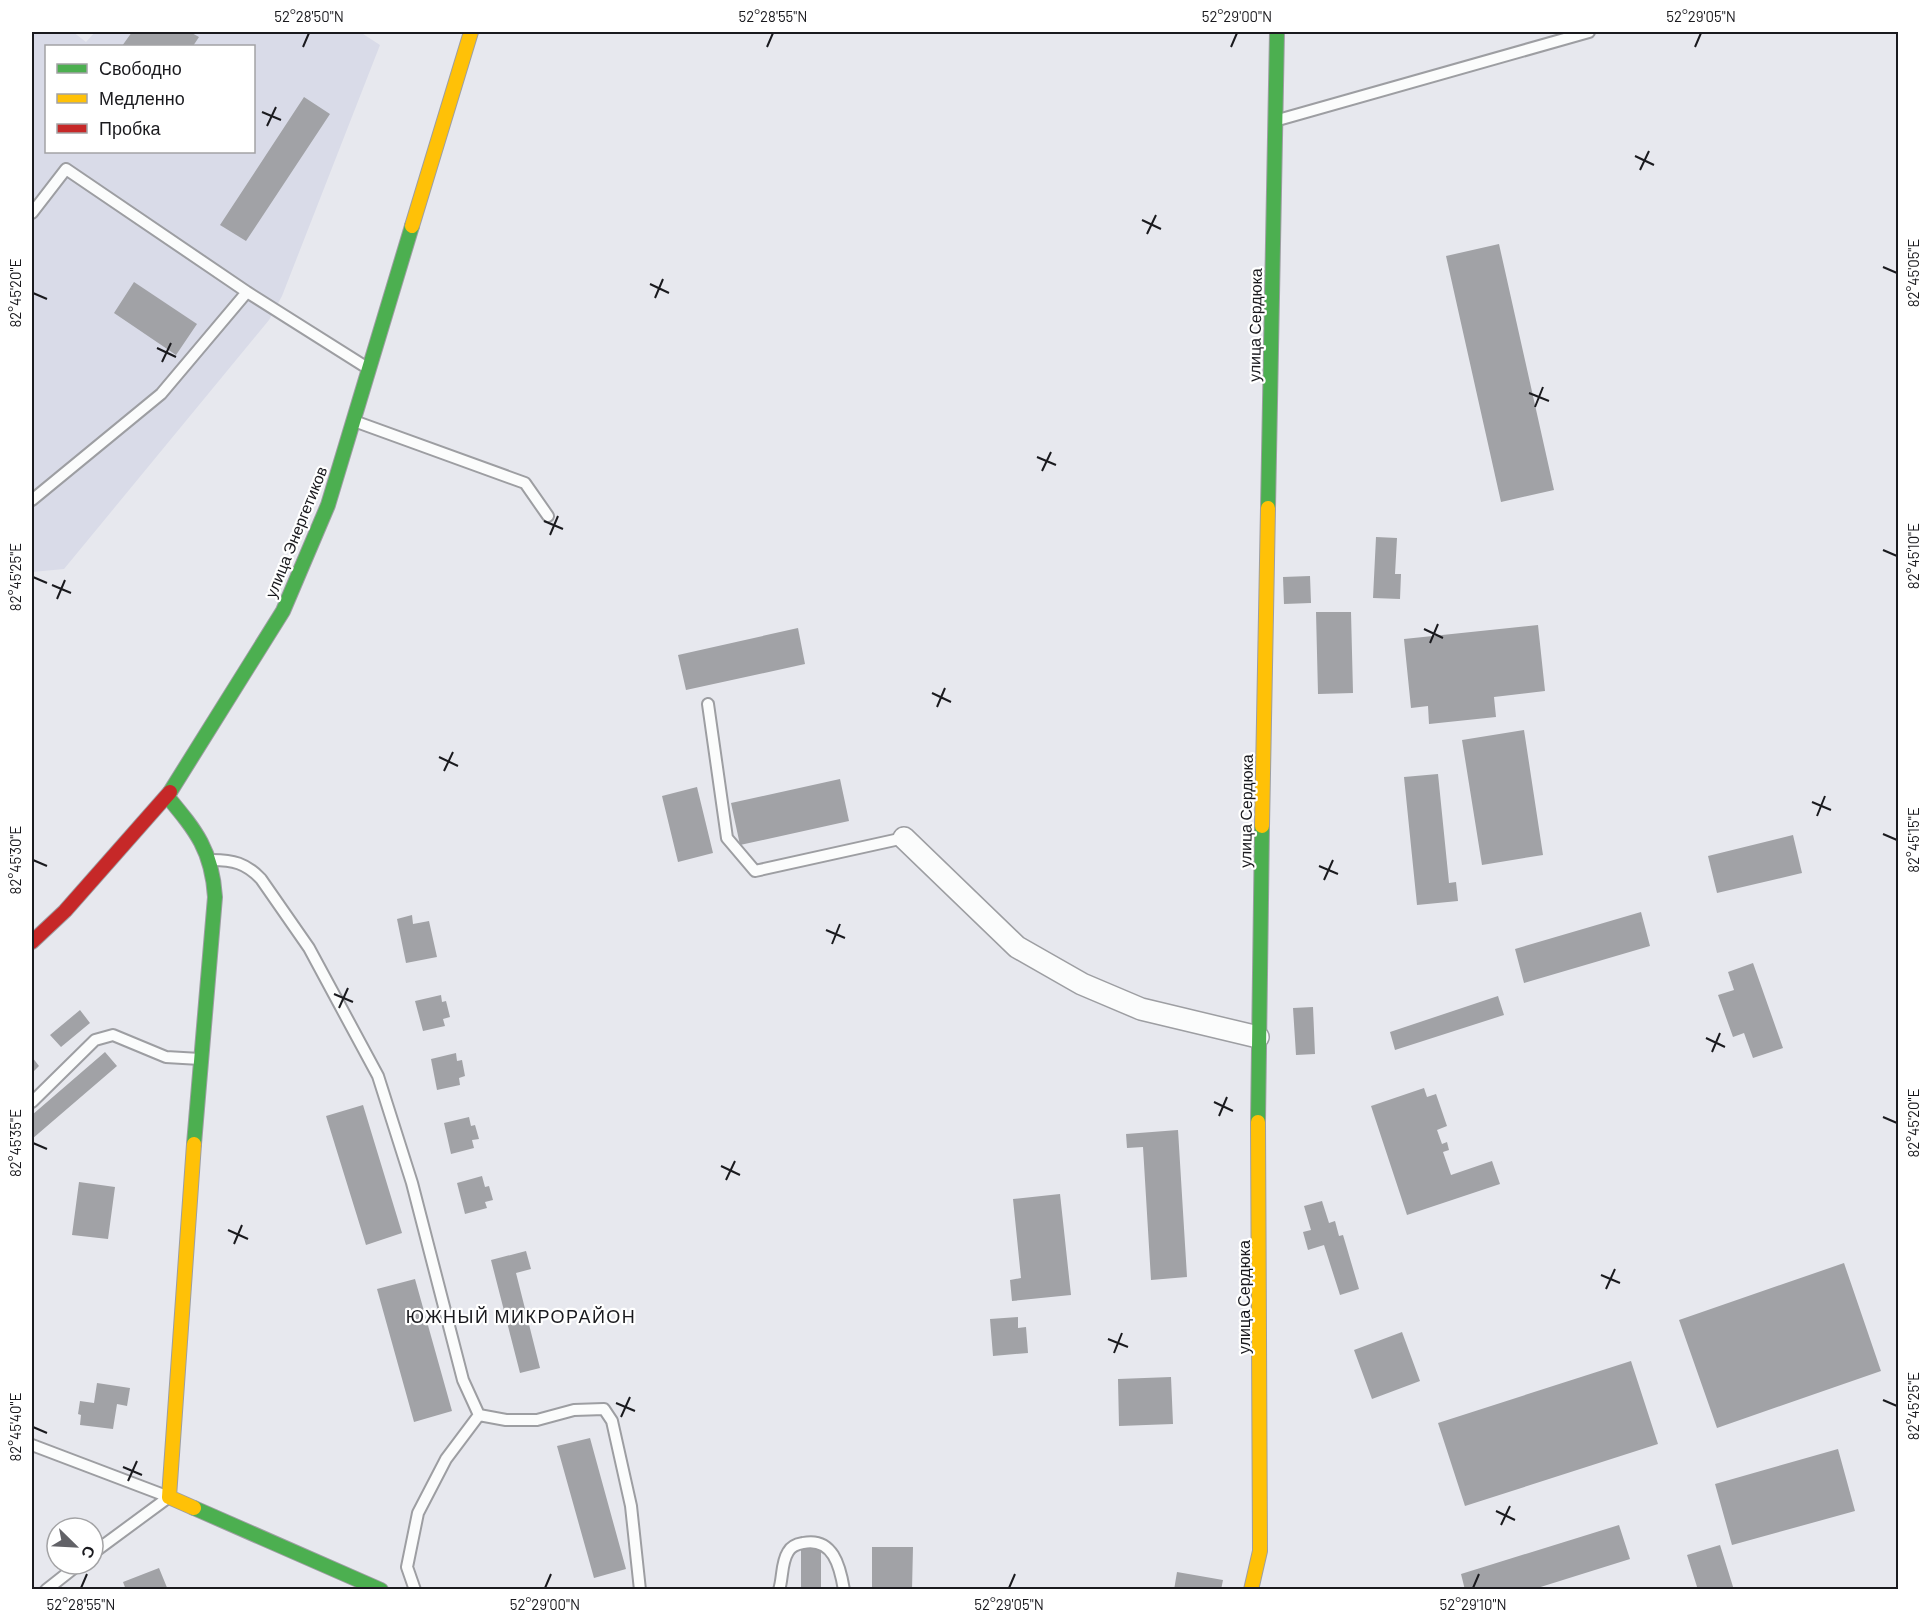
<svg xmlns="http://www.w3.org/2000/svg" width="1930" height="1621" viewBox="0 0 1930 1621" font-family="Barlow,sans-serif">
<rect width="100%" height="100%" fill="#e7e8ee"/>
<!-- built -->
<path fill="#d9dbe8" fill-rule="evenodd" d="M32,32H73L86,42L95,32H360L380,45L282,296L269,320L64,569L32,572ZM46,46H254V152H46Z"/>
<!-- building -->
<path fill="#a1a2a6" d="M132,32H190L199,37L193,46H122Z
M304,97L330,114L246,241L220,225Z
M1499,244L1554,490L1501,502L1446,256Z
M134,282L197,324L176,355L114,313Z
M1376,537L1397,538L1395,574H1401L1400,599L1373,598Z
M1310,576L1311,603L1284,604L1283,577Z
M1316,612H1351L1353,693L1318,694Z
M1538,625L1545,691L1494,697L1496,717L1429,724L1428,706L1411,708L1404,639Z
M798,628L805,664L686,690L678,655Z
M1524,730L1543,855L1482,865L1462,740Z
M1438,774L1449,883L1456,882L1458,901L1417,905L1404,777Z
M840,779L849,821L740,845L731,803Z
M697,787L713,853L678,862L662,796Z
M1793,835L1802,873L1717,893L1708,856Z
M1641,912L1650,946L1524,983L1515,949Z
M412,915L413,924L429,921L437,957L406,963L397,919Z
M1753,963L1783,1048L1753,1058L1744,1033L1733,1037L1718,995L1734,990L1728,972Z
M441,995L442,1002L446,1001L450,1017L443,1019L445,1026L423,1031L415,1001Z
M1498,996L1504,1015L1395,1050L1390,1032Z
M1313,1007L1315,1054L1296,1055L1293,1008Z
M80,1010L90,1023L61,1047L50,1035Z
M105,1052L117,1066L32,1139V1115Z
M456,1053L457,1061L462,1060L465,1076L459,1078L460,1085L437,1090L431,1059Z
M32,1057L39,1066L32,1073Z
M1424,1088L1427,1097L1436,1094L1447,1126L1437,1130L1442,1144L1447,1142L1449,1150L1443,1152L1451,1175L1492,1161L1500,1184L1407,1215L1371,1106Z
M363,1105L402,1233L366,1245L326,1116Z
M469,1117L471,1126L475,1125L479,1139L472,1140L474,1148L451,1154L444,1123Z
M1178,1130L1187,1277L1151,1280L1143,1147L1127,1148L1126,1134Z
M482,1176L485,1187L489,1186L493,1200L485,1202L487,1208L465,1214L457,1183Z
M79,1182L115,1187L108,1239L72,1235Z
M1060,1194L1071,1295L1012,1301L1010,1280L1021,1278L1013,1199Z
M1322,1201L1329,1223L1335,1221L1339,1236L1343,1235L1359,1289L1340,1295L1324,1245L1308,1250L1303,1232L1311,1230L1304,1206Z
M526,1251L531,1269L516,1273L540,1368L520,1373L491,1260Z
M1844,1263L1881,1371L1717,1428L1679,1320Z
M415,1279L452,1411L414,1422L377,1289Z
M1018,1317V1328L1026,1327L1028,1353L993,1356L990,1319Z
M1402,1332L1420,1381L1372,1399L1354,1350Z
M1631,1361L1658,1444L1465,1506L1438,1423Z
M1171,1377L1173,1424L1119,1426L1118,1379Z
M97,1383L130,1388L127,1406L117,1404L113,1429L80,1425L81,1415L78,1414L80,1401L94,1403Z
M590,1438L626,1569L594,1578L557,1446Z
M1838,1449L1855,1511L1732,1545L1715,1484Z
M1619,1525L1630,1559L1531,1590H1465L1461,1574Z
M1720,1545L1734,1590H1698L1687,1555Z
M872,1547H913L912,1590H872Z
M801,1549H821V1590H801Z
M159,1568L168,1590H126L123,1582Z
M1177,1572L1223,1580L1221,1590H1174Z"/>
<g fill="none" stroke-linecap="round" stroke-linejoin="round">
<defs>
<path id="lane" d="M1278,120L1589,32
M32,213L66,169L247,292L369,369
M354,421L525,483L548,516
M32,500L161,394L247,292
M708,704L727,838L755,871L904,838
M212,860C233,860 246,863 261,879L309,948L378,1076L412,1183L463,1380L479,1415L446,1459L418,1513L407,1567L415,1590
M32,1102L95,1040L113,1035L166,1057L200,1059
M479,1415L506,1420H537L574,1410L604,1409L612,1421L631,1506L640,1590
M32,1445L169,1497L93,1553
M46,1590L79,1564
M779,1590C783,1578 781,1563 788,1552C791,1546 797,1544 803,1543C833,1537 840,1566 844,1590"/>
<path id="street" d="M904,838L1017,947L1082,984L1141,1009L1258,1037"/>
<path id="fast" d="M1268,508L1277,32
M170,792L283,611L328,505L412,226
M167,796C196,831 212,850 215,897L194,1144
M1258,1122L1262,826
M194,1508L381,1590"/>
<path id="slow" d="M412,226L471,32
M1262,826L1268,508
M194,1144L169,1497L194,1508
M1251,1590L1260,1551L1258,1122"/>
<path id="jam" d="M32,942L65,911L170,792"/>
</defs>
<!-- lane casing -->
<use href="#lane" stroke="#9d9ea2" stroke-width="14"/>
<!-- street casing -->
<use href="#street" stroke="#9d9ea2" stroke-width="24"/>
<!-- fast casing -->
<use href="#fast" stroke="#9d9ea2" stroke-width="16"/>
<!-- slow casing -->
<use href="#slow" stroke="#9d9ea2" stroke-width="16"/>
<!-- jam casing -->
<use href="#jam" stroke="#9d9ea2" stroke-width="16"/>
<!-- lane -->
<use href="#lane" stroke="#fbfcfc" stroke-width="10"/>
<!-- street -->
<use href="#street" stroke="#fbfcfc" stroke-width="21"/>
<!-- fast -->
<use href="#fast" stroke="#4caf50" stroke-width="14"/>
<!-- slow -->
<use href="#slow" stroke="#ffc107" stroke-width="14"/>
<!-- jam -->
<use href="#jam" stroke="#c62828" stroke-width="14"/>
</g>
<!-- ticks -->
<path fill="none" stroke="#1a1a1e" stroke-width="2" d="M303,47L309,33M767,47L773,33M1231,47L1237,33M1695,47L1701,33M262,112L281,120M267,126L276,107M1635,156L1654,165M1640,170L1649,151M1142,220L1161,229M1147,234L1156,215M1883,267L1897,273M650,284L669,293M33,293L47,299M655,298L663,279M157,348L176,357M162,362L171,343M1529,393L1549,401M1535,407L1543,387M1037,457L1056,465M1042,471L1051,452M544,521L563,529M550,535L558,516M1883,550L1897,556M33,577L47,583M52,585L71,593M57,599L65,580M1424,629L1443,638M1430,643L1438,624M932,693L951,702M937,707L945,688M439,757L458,766M444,771L453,752M1812,802L1831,810M1817,816L1825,796M1883,834L1897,840M33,860L47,866M1319,866L1338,874M1324,880L1333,860M826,930L845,938M832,944L840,924M334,994L353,1002M339,1008L348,988M1706,1038L1725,1047M1712,1052L1720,1033M1214,1102L1233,1111M1219,1116L1227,1097M1883,1117L1897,1123M33,1143L47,1149M721,1166L740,1175M726,1180L735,1161M228,1230L248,1239M234,1244L242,1225M1601,1275L1620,1283M1606,1289L1615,1269M1108,1339L1128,1347M1114,1353L1122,1333M1883,1400L1897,1406M616,1403L635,1411M621,1417L630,1397M33,1427L47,1433M123,1467L142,1475M128,1481L137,1461M1496,1511L1515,1520M1501,1525L1510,1506M81,1588L87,1574M545,1588L551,1574M1009,1588L1015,1574M1473,1588L1479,1574"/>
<g text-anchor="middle" stroke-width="4.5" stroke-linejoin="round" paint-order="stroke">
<!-- street labels -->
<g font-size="16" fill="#1a1a1e" stroke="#fff">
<text transform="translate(1255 325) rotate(-89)" y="6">улица Сердюка</text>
<text transform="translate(296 532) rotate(-68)" y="6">улица Энергетиков</text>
<text transform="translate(1246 811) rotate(-89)" y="6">улица Сердюка</text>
<text transform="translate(1244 1297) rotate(-90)" y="6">улица Сердюка</text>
</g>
<!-- neighbourhood labels -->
<g font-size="18" letter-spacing="1.5" fill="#1a1a1e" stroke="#fff">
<text x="521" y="1323">ЮЖНЫЙ МИКРОРАЙОН</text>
</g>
</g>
<!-- border -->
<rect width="1930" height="1621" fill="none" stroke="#ffffff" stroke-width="66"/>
<!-- legend -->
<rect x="45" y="45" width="210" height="108" fill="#ffffff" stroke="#a3a3a5" stroke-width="1.5"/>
<rect x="57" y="64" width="30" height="9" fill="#4caf50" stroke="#a3a3a5" stroke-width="1.5"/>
<text x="99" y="75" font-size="18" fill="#1a1a1e">Свободно</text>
<rect x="57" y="94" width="30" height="9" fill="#ffc107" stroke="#a3a3a5" stroke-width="1.5"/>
<text x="99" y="105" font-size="18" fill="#1a1a1e">Медленно</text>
<rect x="57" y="124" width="30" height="9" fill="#c62828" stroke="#a3a3a5" stroke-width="1.5"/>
<text x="99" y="135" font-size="18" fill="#1a1a1e">Пробка</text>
<!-- north arrow -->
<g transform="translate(75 1546) rotate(114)"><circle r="28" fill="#ffffff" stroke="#a3a3a5" stroke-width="1.5"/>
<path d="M0-4.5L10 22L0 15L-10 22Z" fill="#626267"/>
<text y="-9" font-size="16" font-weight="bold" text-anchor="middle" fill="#1a1a1e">С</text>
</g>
<rect x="33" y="33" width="1864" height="1555" fill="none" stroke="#1a1a1e" stroke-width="2"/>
<g font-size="15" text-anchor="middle" fill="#1a1a1e">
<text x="309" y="22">52°28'50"N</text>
<text x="773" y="22">52°28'55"N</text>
<text x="1237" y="22">52°29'00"N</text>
<text x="1701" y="22">52°29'05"N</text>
<text transform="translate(1914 273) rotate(-90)" y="5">82°45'05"E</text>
<text transform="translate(16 293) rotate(-90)" y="5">82°45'20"E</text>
<text transform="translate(1914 556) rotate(-90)" y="5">82°45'10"E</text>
<text transform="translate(16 577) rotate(-90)" y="5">82°45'25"E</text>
<text transform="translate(1914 840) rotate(-90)" y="5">82°45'15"E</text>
<text transform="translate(16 860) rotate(-90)" y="5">82°45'30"E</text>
<text transform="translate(1914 1123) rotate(-90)" y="5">82°45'20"E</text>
<text transform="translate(16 1143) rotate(-90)" y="5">82°45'35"E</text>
<text transform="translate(1914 1406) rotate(-90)" y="5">82°45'25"E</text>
<text transform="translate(16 1427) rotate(-90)" y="5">82°45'40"E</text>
<text x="81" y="1610">52°28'55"N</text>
<text x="545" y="1610">52°29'00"N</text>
<text x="1009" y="1610">52°29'05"N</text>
<text x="1473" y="1610">52°29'10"N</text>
</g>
</svg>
